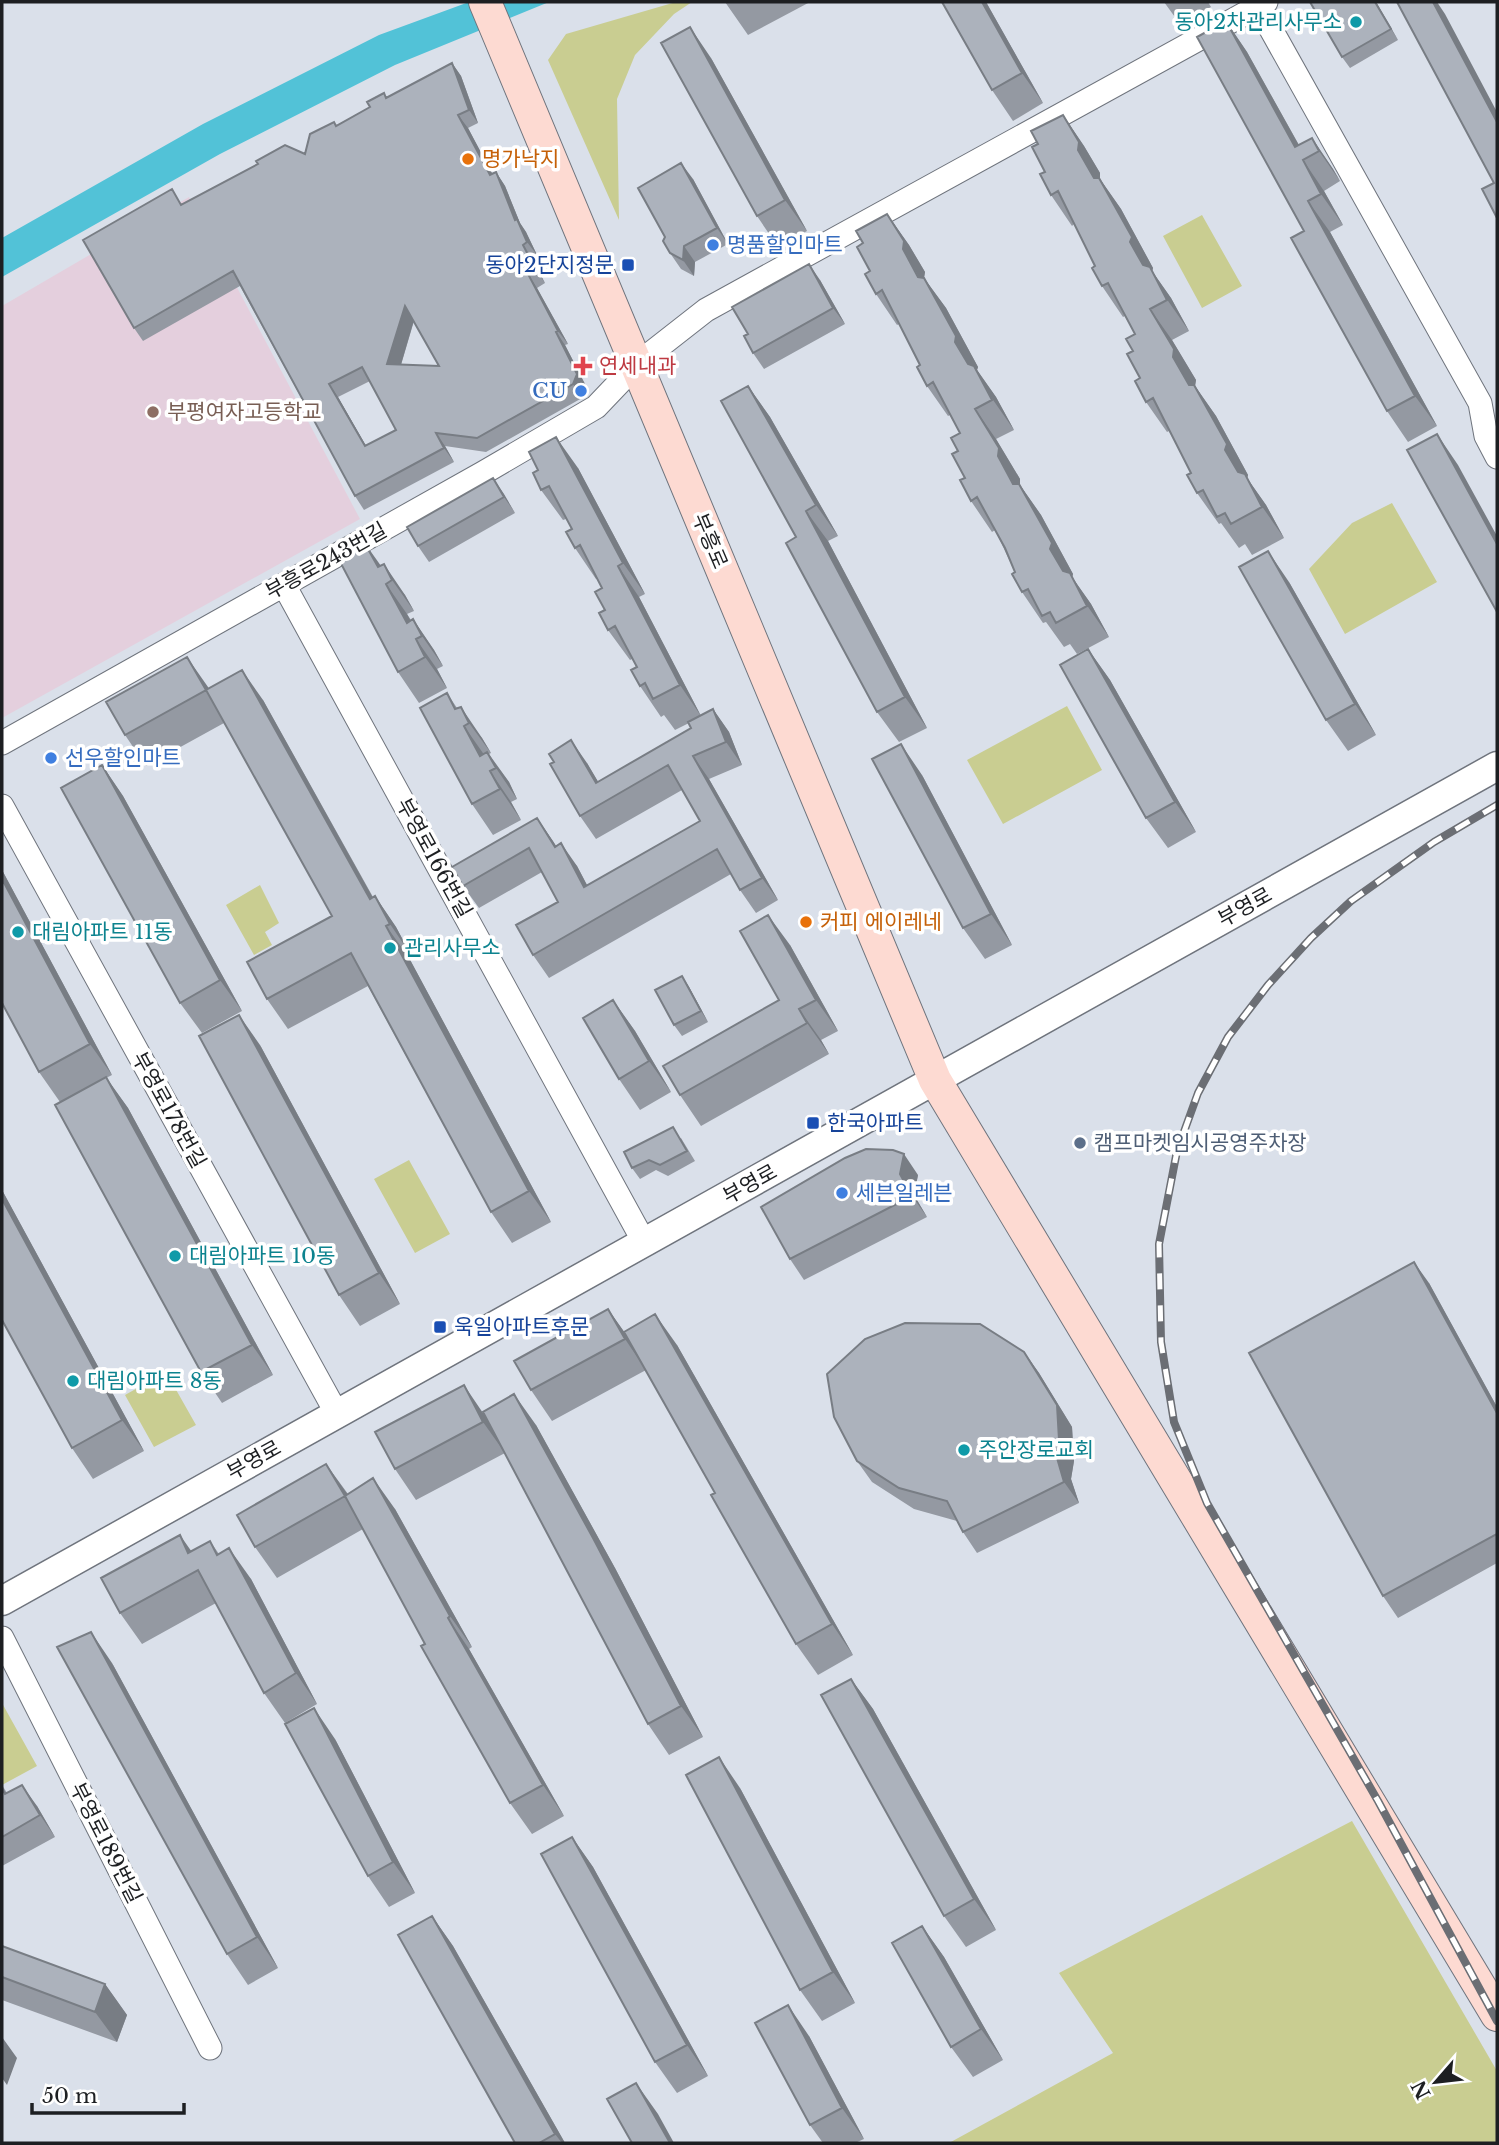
<svg xmlns="http://www.w3.org/2000/svg" width="1499" height="2145" viewBox="0 0 1499 2145" font-family="'Libre Baskerville','Noto Sans KR',serif">
<rect width="100%" height="100%" fill="#dae0ea"/>
<!-- education -->
<path fill="#e4cfdd" d="M189,197L360,519L2,718V306Z"/>
<!-- green -->
<path fill="#c9cd91" d="M676,2H692L674,14L635,55L617,99L619,220L548,60L566,34Z
M1202,215L1242,286L1202,308L1163,236Z
M1392,503L1437,582L1345,634L1309,569L1352,523Z
M1067,706L1102,770L1003,824L967,760Z
M260,885L279,923L265,932L272,945L254,955L226,905Z
M409,1160L450,1234L415,1253L374,1179Z
M166,1372L196,1425L154,1447L125,1395Z
M2,1703L37,1766L2,1785Z
M1352,1821L1497,2071V2143H949L1113,2053L1059,1973Z"/>
<!-- water -->
<path fill="#52c2d7" d="M469,2H549L395,65L220,154L2,277V238L203,124L379,35Z"/>
<g fill="none" stroke-linecap="round" stroke-linejoin="round">
<defs>
<path id="minor" d="M1258,6L1480,403L1486,436L1497,457
M284,585L644,1242
M2,743L483,473L596,407L637,364L706,310L1266,2
M2,806L337,1414
M2,1638L210,2048"/>
<path id="tertiary" d="M2,1601L1497,766"/>
<path id="secondary" d="M485,2L935,1080L1497,2015"/>
</defs>
<!-- minor casing -->
<use href="#minor" stroke="#6f747d" stroke-width="25"/>
<!-- tertiary casing -->
<use href="#tertiary" stroke="#6f747d" stroke-width="31"/>
<!-- secondary casing -->
<use href="#secondary" stroke="#6f747d" stroke-width="34"/>
<!-- minor -->
<use href="#minor" stroke="#fff" stroke-width="23"/>
<!-- tertiary -->
<use href="#tertiary" stroke="#fff" stroke-width="28"/>
<!-- secondary -->
<use href="#secondary" stroke="#fddad2" stroke-width="32"/>
<defs>
<path id="rail" d="M1497,805L1434,842L1351,901L1311,938L1268,985L1228,1037L1198,1093L1177,1151L1159,1244L1161,1342L1174,1422L1207,1503L1378,1801L1497,2021"/>
</defs>
<!-- rail casing -->
<use href="#rail" stroke="#6b6e74" stroke-width="8"/>
<!-- rail -->
<use href="#rail" stroke="#fff" stroke-width="5" stroke-dasharray="16" stroke-linecap="butt"/>
</g>
<!-- wall -->
<path fill="#9499a2" fill-rule="evenodd" d="M725,2H810L748,35Z
M942,2H986L1043,103L1013,121L992,90Z
M1164,2H1208L1211,7L1180,24Z
M1310,2H1376L1398,40L1350,68L1342,57Z
M1226,21L1247,52L1299,145L1312,138L1333,169L1340,181L1324,191L1343,225L1330,232L1437,426L1408,442L1387,411L1304,231Z
M711,58L807,231L778,247L757,216Z
M452,63L461,76L478,123L468,128L492,174L496,172L505,186L520,223L526,232L537,255L532,259L545,283L537,288L568,344L565,345L587,388L582,398L486,452L445,446L454,462L364,510L355,496L240,286L143,341L134,328L182,204L305,154L337,125ZM414,321L439,366L401,365ZM370,381L396,430L366,446L338,397Z
M1063,115L1084,146L1100,173V179L1121,209L1153,268L1152,271L1171,298L1189,331L1172,340L1196,380L1195,386L1216,416L1248,475L1247,478L1266,505L1284,538L1252,555L1245,544L1239,548L1221,523L1219,524L1197,493L1191,473L1169,431L1167,432L1146,402L1133,351L1135,334L1125,316L1123,317L1102,286L1095,266L1074,224L1072,226L1051,195L1038,144Z
M693,179L728,244L695,262L694,276L681,269L670,253L665,237Z
M887,214L909,245L925,272L924,278L946,308L978,367L977,370L996,397L1014,430L996,439L1020,479V485L1041,515L1073,574L1072,577L1091,604L1109,637L1077,654L1070,644L1064,647L1046,622L1043,623L1022,592L1015,572L995,530L992,532L971,501L958,451L960,433L950,415L948,416L927,386L920,365L899,324L897,325L876,294L863,243Z
M820,280L845,324L764,369L753,353L748,334Z
M748,386L770,417L838,536L828,541L927,728L899,742L877,712L796,537Z
M578,468L645,594L639,597L701,716L713,709L729,732L742,765L709,779L778,900L756,913L740,890L731,874L549,978L533,955L558,902L542,872L479,908L463,886L537,818L556,846L577,866L587,885L700,821L682,790L596,839L580,816L587,763L598,782L691,728L689,723L675,730L664,715L661,717L640,686L637,667L632,659L630,660L608,630L602,588L597,578L596,579L575,548L572,529L566,519L563,520L541,490Z
M493,478L515,513L429,562L418,546Z
M381,566L405,595L414,611L407,614L411,620L413,619L434,650L443,666L437,669L447,688L419,703L398,672Z
M1289,582L1376,735L1348,751L1326,720Z
M1088,649L1110,680L1196,832L1168,848L1146,818Z
M209,688L263,700L373,897L375,896L396,927L411,955L408,956L551,1222L512,1243L491,1212L368,986L288,1029L267,999L332,916L224,723L146,766L125,735Z
M447,693L457,708L482,738L491,753L489,754L509,782L517,799L511,802L521,820L493,835L472,804Z
M102,765L123,796L242,1011L202,1033L180,1003Z
M922,775L1012,945L985,959L963,928Z
M2,870L112,1075L106,1078L128,1108L273,1375L222,1403L201,1372L60,1102L39,1072Z
M790,945L838,1031L821,1040L829,1054L701,1126L680,1095L779,1000Z
M682,976L689,987L708,1022L682,1036L674,1025Z
M613,1000L635,1031L671,1092L640,1110L619,1079Z
M260,1045L400,1304L360,1326L339,1295Z
M681,1138L695,1161L668,1176L656,1170L640,1179L632,1168Z
M918,1175L914,1195L927,1217L804,1280L790,1259Z
M2,1190L144,1451L93,1479L72,1448Z
M1429,1283L1497,1407V1563L1398,1618L1383,1596Z
M608,1309L624,1332L677,1345L853,1655L818,1675L796,1644L715,1493L646,1370L552,1421L531,1390Z
M1024,1352L1039,1373L1072,1427L1074,1461L1071,1479L1079,1503L977,1553L963,1532L957,1521L914,1509L872,1482L857,1461Z
M485,1414L536,1425L615,1568L703,1737L669,1755L648,1724L505,1453L416,1500L395,1469Z
M326,1464L348,1494L395,1509L472,1647L469,1649L564,1816L532,1834L510,1803L363,1529L277,1578L255,1547Z
M210,1541L219,1554L251,1579L317,1704L285,1723L264,1693L216,1603L142,1644L120,1613L191,1551Z
M112,1663L278,1968L248,1985L227,1954Z
M851,1679L873,1709L996,1930L966,1947L944,1916Z
M335,1739L415,1893L389,1907L368,1876Z
M2,1785L7,1793L37,1806L55,1837L2,1866Z
M740,1788L855,2003L822,2021L800,1990Z
M572,1837L593,1867L708,2076L677,2093L655,2062Z
M432,1916L453,1946L565,2143H515Z
M922,1926L944,1957L1003,2060L973,2077L951,2047Z
M2,1946L105,1984L127,2015L117,2042L2,2000Z
M809,2036L864,2139L855,2143H823L810,2125Z"/>
<!-- shaded-wall -->
<path fill="#787d84" d="M982,2H986L1043,103L1022,73Z
M1375,2H1376L1398,40L1391,29Z
M1433,2H1437L1445,14L1497,112V122Z
M1226,21L1247,52L1306,158L1295,147Z
M690,27L711,58L807,231L785,200Z
M452,63L461,76L478,123L469,110Z
M458,115L468,128L500,188L490,175Z
M1063,115L1084,146L1100,173V179L1121,209L1153,268L1152,271L1171,298L1189,331L1143,265L1078,150Z
M1312,138L1333,169L1340,181L1319,151Z
M1303,160L1324,191L1343,225L1321,194Z
M681,163L693,179L728,244L717,228Z
M496,172L505,186L520,223L526,232L537,255L527,242L515,220Z
M1308,201L1330,232L1437,426L1415,396Z
M887,214L909,245L925,272L924,278L946,308L978,367L977,370L996,397L1014,430L968,364L903,249Z
M523,245L532,259L545,283L536,270Z
M684,246L695,262L694,276L683,260Z
M809,264L820,280L845,324L833,308Z
M528,274L537,288L568,344L558,331Z
M405,306L414,320L397,378L387,364Z
M1150,309L1172,340L1196,380L1195,386L1216,416L1248,475L1247,478L1266,505L1284,538L1238,472L1173,357Z
M556,332L565,345L587,388L582,398L573,384Z
M329,384L338,397L374,460L365,446Z
M748,386L770,417L838,536L816,505Z
M975,409L996,439L1020,479V485L1041,515L1073,574L1072,577L1091,604L1109,637L1063,571L998,456Z
M436,433L445,446L454,462L444,448Z
M1437,434L1458,465L1497,536V544Z
M556,437L578,468L645,594L623,563Z
M493,478L504,494L515,513L504,497Z
M806,511L828,541L927,728L905,697Z
M364,542L386,573L378,567Z
M1268,551L1289,582L1376,735L1355,704Z
M384,564L405,595L414,611L392,580Z
M618,566L639,597L701,716L680,685Z
M386,584L407,614L419,637L407,623Z
M413,619L434,650L443,666L422,636Z
M416,639L437,669L447,688L425,657Z
M1088,649L1110,680L1196,832L1175,802Z
M187,657L208,687L227,721L206,690Z
M242,670L263,700L388,925L370,899Z
M461,707L482,738L491,753L469,723Z
M713,709L729,732L742,765L726,742Z
M464,726L485,756H480Z
M571,740L587,763L609,800L596,783Z
M901,744L922,775L1012,945L991,914Z
M487,752L509,782L517,799L496,768Z
M693,756L709,779L778,900L762,878Z
M102,765L123,796L242,1011L220,980Z
M490,771L511,802L521,820L500,789Z
M537,818L553,841L571,870L555,847Z
M561,843L577,866L600,910L584,887Z
M2,870L112,1075L90,1044L2,879Z
M375,896L396,927L411,955L390,924Z
M768,915L790,945L838,1031L816,1000Z
M386,926L408,956L551,1222L529,1191Z
M682,976L689,987L708,1022L701,1011Z
M613,1000L635,1031L671,1092L649,1061Z
M799,1009L821,1040L829,1054L807,1023Z
M239,1015L260,1045L400,1304L379,1273Z
M106,1077L128,1108L273,1375L252,1345Z
M904,1154L918,1175L914,1195L927,1217L912,1196L900,1174Z
M2,1190L144,1451L122,1420L2,1199Z
M1414,1262L1429,1283L1497,1407V1413Z
M608,1309L630,1340L646,1370L625,1339Z
M655,1314L677,1345L853,1655L832,1624Z
M1024,1352L1039,1373L1072,1427L1074,1461L1071,1479L1079,1503L1064,1482Z
M464,1385L485,1416L505,1453L483,1422Z
M514,1394L536,1425L615,1568L703,1737L681,1706Z
M326,1464L348,1495L345,1496Z
M373,1478L395,1509L472,1647L450,1616Z
M180,1535L201,1565L188,1553Z
M229,1548L251,1579L317,1704L296,1673Z
M448,1618L469,1649L564,1816L543,1785Z
M91,1632L112,1663L278,1968L257,1937Z
M851,1679L873,1709L996,1930L974,1899Z
M314,1708L335,1739L415,1893L393,1862Z
M719,1757L740,1788L855,2003L833,1972Z
M22,1785L37,1806L55,1837L40,1815Z
M572,1837L593,1867L708,2076L687,2045Z
M432,1916L453,1946L565,2143H562L555,2134Z
M922,1926L944,1957L1003,2060L981,2029Z
M105,1984L127,2015L117,2042L95,2012Z
M788,2005L809,2036L864,2139L842,2108Z
M2,2037L17,2058L7,2085L2,2078Z
M636,2083L658,2114L674,2143H670Z"/>
<!-- building -->
<path fill="#acb2bc" stroke="#787d84" stroke-width="2" fill-rule="evenodd" d="M942,2H982L1022,73L992,90Z
M1310,2H1375L1391,29L1342,57Z
M1397,2H1433L1497,122V218L1482,189L1494,183Z
M1226,21L1295,147L1312,138L1319,151L1303,160L1321,194L1308,201L1415,396L1387,411L1291,238L1304,231L1197,37Z
M690,27L785,200L757,216L661,43Z
M452,63L469,110L458,115L490,175L496,172L515,220L517,219L527,242L523,245L536,270L528,274L558,331L556,332L577,374L573,384L477,438L436,433L444,448L355,496L233,271L134,328L83,240L172,189L181,205L258,164L256,161L285,145L305,154L310,134L334,122L336,126L370,107L367,102L384,93L386,98ZM405,306L418,329L439,366L387,364ZM362,367L396,430L365,446L329,384Z
M1063,115L1079,142L1078,150L1094,178H1099L1132,237L1130,242L1143,265L1150,267L1167,300L1150,309L1174,349L1173,357L1189,385H1194L1227,444L1225,450L1238,472L1245,474L1262,507L1231,524L1225,513L1217,517L1203,490L1197,493L1187,475L1191,473L1153,398L1146,402L1135,381L1140,378L1127,354L1133,351L1126,339L1135,334L1108,283L1102,286L1092,268L1095,266L1058,191L1051,195L1040,174L1045,172L1032,147L1038,144L1031,131Z
M681,163L717,228L684,246L683,260L670,253L663,241L665,237L638,188Z
M887,214L904,241L903,249L918,277L924,278L956,336L955,342L968,364L974,366L992,400L975,409L999,448L998,456L1013,484H1019L1052,543L1050,549L1063,571L1070,573L1087,606L1056,623L1050,612L1042,616L1028,589L1022,592L1012,574L1015,572L1005,548L977,497L971,501L960,480L965,478L952,454L958,451L951,438L960,433L933,382L927,386L917,367L920,365L882,290L876,294L865,274L870,271L857,247L863,243L856,231Z
M809,264L833,308L753,353L744,336L748,334L732,307Z
M748,386L816,505L806,511L905,697L877,712L786,543L796,537L721,401Z
M1437,434L1497,544V612L1407,450Z
M556,437L623,563L618,566L680,685L653,699L645,683L640,686L631,670L637,667L615,626L608,630L599,613L605,610L595,592L602,588L580,545L575,548L566,532L572,529L549,486L541,490L533,473L538,470L529,452Z
M493,478L504,497L418,546L407,527Z
M364,542L378,567L384,564L392,580L386,584L407,623L413,619L422,636L416,639L425,657L398,672L337,556Z
M1268,551L1355,704L1326,720L1239,567Z
M1088,649L1175,802L1146,818L1060,665Z
M187,657L206,690L125,735L106,702Z
M242,670L370,899L375,896L390,924L386,926L529,1191L491,1212L351,953L267,999L247,962L332,916L206,690Z
M447,693L455,709L461,707L469,723L464,726L480,756L487,752L496,768L490,771L500,789L472,804L420,708Z
M713,709L726,742L693,756L762,878L740,890L717,849L533,955L516,925L558,902L529,848L463,886L452,867L537,818L555,847L561,843L584,887L700,821L668,765L580,816L550,764L554,762L549,754L571,740L596,783L691,728L688,722Z
M901,744L991,914L963,928L872,759Z
M102,765L220,980L180,1003L61,788Z
M2,879L90,1044L39,1072L2,1003Z
M768,915L816,1000L799,1009L807,1023L680,1095L663,1066L779,1000L740,931Z
M682,976L701,1011L674,1025L655,990Z
M613,1000L649,1061L619,1079L583,1018Z
M239,1015L379,1273L339,1295L199,1036Z
M106,1077L252,1345L201,1372L55,1105Z
M673,1127L687,1151L660,1165L649,1160L632,1168L624,1152Z
M866,1149L893,1150L904,1154L900,1174L912,1196L790,1259L761,1207L845,1158Z
M2,1199L122,1420L72,1448L2,1320Z
M1414,1262L1497,1413V1534L1383,1596L1249,1353Z
M608,1309L625,1339L531,1390L514,1361Z
M655,1314L832,1624L796,1644L711,1495L715,1493L624,1332Z
M905,1323L980,1324L1024,1352L1057,1405L1059,1440L1057,1458L1064,1482L963,1532L947,1501L899,1488L857,1461L834,1417L827,1374L865,1339Z
M464,1385L483,1422L395,1469L375,1432Z
M514,1394L593,1538L681,1706L648,1724L483,1412Z
M326,1464L345,1496L255,1547L237,1515Z
M373,1478L450,1616L448,1618L543,1785L510,1803L421,1646L425,1644L345,1496Z
M180,1535L188,1553L210,1541L217,1555L229,1548L296,1673L264,1693L198,1570L120,1613L101,1578Z
M91,1632L257,1937L227,1954L57,1647Z
M851,1679L974,1899L944,1916L821,1695Z
M314,1708L393,1862L368,1876L285,1724Z
M719,1757L833,1972L800,1990L686,1775Z
M22,1785L40,1815L2,1837V1788L5,1794Z
M572,1837L687,2045L655,2062L541,1854Z
M432,1916L555,2134L539,2143H515L398,1935Z
M922,1926L981,2029L951,2047L892,1943Z
M2,1946L105,1984L95,2012L2,1977Z
M788,2005L842,2108L810,2125L755,2023Z
M636,2083L670,2143H632L607,2099Z"/>
<!-- markers -->
<g fill="#0f9aa8" stroke="#fff" stroke-width="2.5">
<circle cx="1356" cy="22" r="7"/>
<circle cx="18" cy="932" r="7"/>
<circle cx="390" cy="948" r="7"/>
<circle cx="175" cy="1256" r="7"/>
<circle cx="73" cy="1381" r="7"/>
<circle cx="964" cy="1450" r="7"/>
</g>
<g fill="#e8710a" stroke="#fff" stroke-width="2.5">
<circle cx="468" cy="159" r="7"/>
<circle cx="806" cy="922" r="7"/>
</g>
<g fill="#3f7fe0" stroke="#fff" stroke-width="2.5">
<circle cx="713" cy="245" r="7"/>
<circle cx="581" cy="391" r="7"/>
<circle cx="51" cy="758" r="7"/>
<circle cx="842" cy="1193" r="7"/>
</g>
<g fill="#1a4fb4" stroke="#fff" stroke-width="2.5">
<rect x="621" y="258" width="14" height="14" rx="3.5"/>
<rect x="806" y="1116" width="14" height="14" rx="3.5"/>
<rect x="433" y="1320" width="14" height="14" rx="3.5"/>
</g>
<path fill="#e0444e" stroke="#fff" stroke-width="2.5" d="M579.5 355.5h7v7h7v7h-7v7h-7v-7h-7v-7h7z"/>
<circle fill="#8d6e63" stroke="#fff" stroke-width="2.5" cx="153" cy="412" r="7"/>
<circle fill="#5c6f8a" stroke="#fff" stroke-width="2.5" cx="1080" cy="1143" r="7"/>
<g text-anchor="middle" stroke-width="7" stroke-linejoin="round" paint-order="stroke">
<!-- culture labels -->
<g font-size="21" fill="#0d838f" stroke="#fff" text-anchor="start">
<text x="1342" y="29" text-anchor="end">동아2차관리사무소</text>
<text x="32" y="939">대림아파트 11동</text>
<text x="404" y="955">관리사무소</text>
<text x="189" y="1263">대림아파트 10동</text>
<text x="87" y="1388">대림아파트 8동</text>
<text x="978" y="1457">주안장로교회</text>
</g>
<!-- food labels -->
<g font-size="21" fill="#c56008" stroke="#fff" text-anchor="start">
<text x="482" y="166">명가낙지</text>
<text x="820" y="929">커피 에이레네</text>
</g>
<!-- shop labels -->
<g font-size="21" fill="#366cbe" stroke="#fff" text-anchor="start">
<text x="727" y="252">명품할인마트</text>
<text x="567" y="398" text-anchor="end">CU</text>
<text x="65" y="765">선우할인마트</text>
<text x="856" y="1200">세븐일레븐</text>
</g>
<!-- transit labels -->
<g font-size="21" fill="#164399" stroke="#fff" text-anchor="start">
<text x="614" y="272" text-anchor="end">동아2단지정문</text>
<text x="827" y="1130">한국아파트</text>
<text x="454" y="1334">욱일아파트후문</text>
</g>
<!-- health labels -->
<g font-size="21" fill="#be3a42" stroke="#fff" text-anchor="start">
<text x="599" y="373">연세내과</text>
</g>
<!-- education labels -->
<g font-size="21" fill="#785e54" stroke="#fff" text-anchor="start">
<text x="167" y="419">부평여자고등학교</text>
</g>
<!-- street labels -->
<g font-size="21" fill="#1d1f22" stroke="#fff">
<text transform="translate(710 541) rotate(67)" y="7">부흥로</text>
<text transform="translate(326 561) rotate(-29)" y="7">부흥로243번길</text>
<text transform="translate(434 858) rotate(61)" y="7">부영로166번길</text>
<text transform="translate(1245 907) rotate(-29)" y="7">부영로</text>
<text transform="translate(169 1110) rotate(61)" y="7">부영로178번길</text>
<text transform="translate(750 1184) rotate(-29)" y="7">부영로</text>
<text transform="translate(254 1460) rotate(-29)" y="7">부영로</text>
<text transform="translate(106 1843) rotate(63)" y="7">부영로189번길</text>
</g>
<!-- service labels -->
<g font-size="21" fill="#4e5e75" stroke="#fff" text-anchor="start">
<text x="1094" y="1150">캠프마켓임시공영주차장</text>
</g>
</g>
<!-- border -->
<rect width="1499" height="2145" fill="none" stroke="#1d1f22" stroke-width="7"/>
<!-- north arrow -->
<g transform="translate(1436 2082) rotate(242)" stroke="#ffffff" stroke-width="5" paint-order="stroke">
<path d="M0-5L12 26L0 18L-12 26Z" fill="#1d1f22"/>
<text y="-10" font-size="19" font-weight="bold" text-anchor="middle" fill="#1d1f22">N</text>
</g>
<!-- scale -->
<path d="M32 2103v10h152v-10" fill="none" stroke="#1d1f22" stroke-width="3.5"/>
<text x="42" y="2103" font-size="21" fill="#1d1f22" stroke="#ffffff" stroke-width="5" paint-order="stroke">50 m</text>
</svg>
